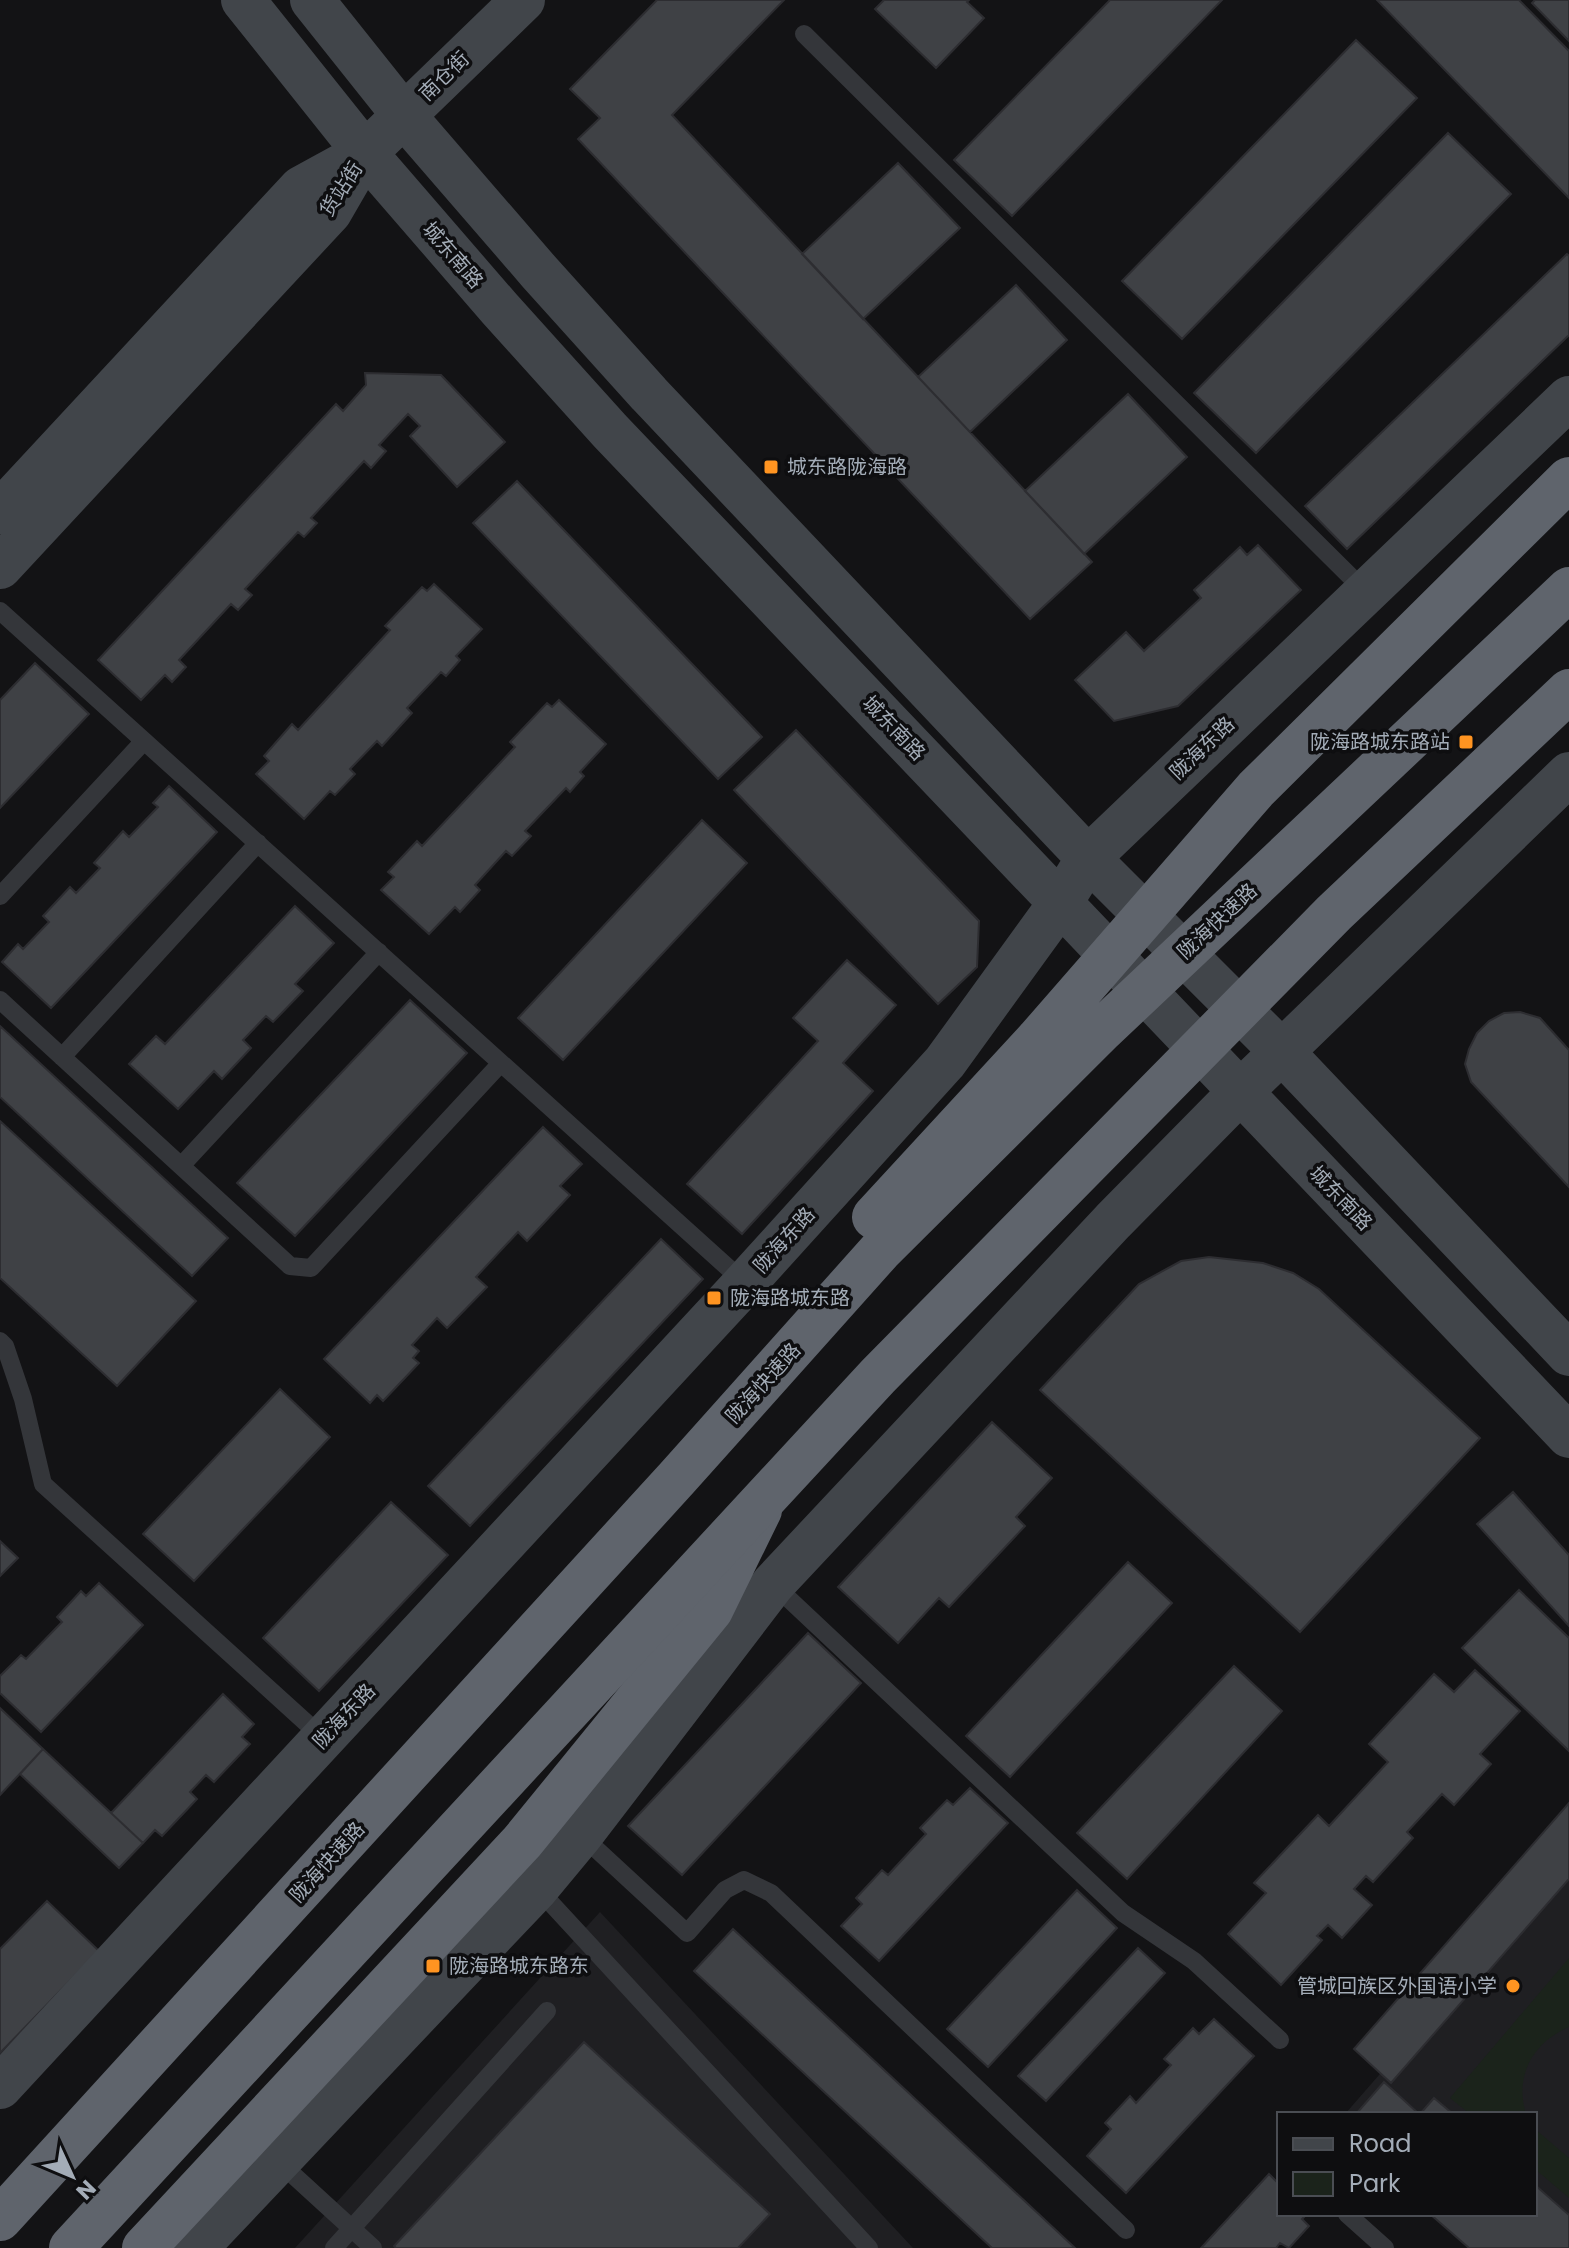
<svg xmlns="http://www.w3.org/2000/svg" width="1569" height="2248" viewBox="0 0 1569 2248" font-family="Poppins,'Noto Sans SC',sans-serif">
<rect width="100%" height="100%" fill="#131315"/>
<!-- built -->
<path fill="#1f1f22" d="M1569,1857V2248L1535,2214V2114H1345Z
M600,1912L913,2248H295Z"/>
<!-- green -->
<path fill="#1b231b" d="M1569,1958V2027C1533,2042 1514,2076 1526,2114H1470L1450,2098Z
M1535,2129L1569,2158V2198L1535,2169Z"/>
<!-- building -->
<path fill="#3f4145" stroke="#2d2d31" stroke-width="2" d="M657,0H784L672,115L1092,562L1030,619L578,139L600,118L570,89Z
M884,0H969L967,2L984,18L936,68L875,9Z
M1110,0H1222L1012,216L954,160Z
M1377,0H1519L1569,51V198Z
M1535,0H1569V41L1532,3Z
M1356,40L1417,98L1182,339L1122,281Z
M1448,133L1511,194L1256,453L1194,393Z
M898,163L960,228L863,319L802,254Z
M1567,254L1569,256V335L1347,549L1305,506Z
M1016,285L1067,340L970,432L918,377Z
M365,373L441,375L505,442L457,487L410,436L420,426L408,414L379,445L386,451L371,468L364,461L311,518L317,523L304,537L298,532L245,589L252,595L238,610L231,604L179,660L186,667L172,682L165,675L141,700L98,660L336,404L343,411L366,385Z
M1128,394L1187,457L1084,554L1025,491Z
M517,481L762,737L718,779L473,523Z
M1258,545L1301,590L1178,706L1114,721L1075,680L1126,632L1144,651L1201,598L1194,590L1240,547L1247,555Z
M434,584L482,629L456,656L460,660L446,676L441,672L407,708L412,713L382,746L377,741L350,769L355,774L335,795L330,791L304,819L256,774L269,761L264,756L292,724L298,730L390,630L385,626L422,587L427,591Z
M35,663L89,714L0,808V700Z
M559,700L606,744L580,772L584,776L570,792L566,788L525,831L531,836L512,856L506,851L475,885L480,890L460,912L455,907L429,934L381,890L394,877L388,872L417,841L422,846L515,747L510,742L547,703L552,707Z
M796,730L979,921L977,967L938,1004L734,790Z
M169,786L217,832L51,1008L2,962L18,944L23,949L49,922L43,916L70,887L76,893L100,868L94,863L123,831L129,837L158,807L153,803Z
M702,820L747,863L563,1060L518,1018Z
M295,906L334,943L295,984L303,991L273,1022L266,1016L243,1040L251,1048L222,1079L214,1071L178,1109L129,1064L156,1036L165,1044Z
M847,960L896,1005L843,1063L873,1091L742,1234L687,1184L818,1041L793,1018Z
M410,1000L467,1053L295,1236L237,1183Z
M1520,1012L1540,1018L1569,1050V1187L1471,1082L1465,1064L1469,1049L1477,1033L1489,1021L1504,1013Z
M0,1026L228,1238L192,1276L0,1097Z
M0,1121L196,1301L117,1386L0,1278Z
M543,1127L582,1164L560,1186L570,1195L527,1241L518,1232L476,1277L487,1287L447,1328L437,1318L412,1345L419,1351L413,1358L419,1363L383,1401L377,1395L370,1403L324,1359Z
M661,1239L703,1279L470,1526L428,1486Z
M1209,1257L1263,1263L1293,1273L1319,1289L1480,1438L1300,1632L1040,1390L1139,1284L1181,1261Z
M280,1389L330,1437L194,1581L143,1534Z
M992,1422L1052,1478L1016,1517L1025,1526L949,1607L939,1598L898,1643L838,1587Z
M1513,1492L1569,1555V1626L1477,1524Z
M391,1502L448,1555L319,1691L263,1638Z
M0,1541L18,1558L0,1576Z
M1128,1562L1172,1603L1010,1777L966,1736Z
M99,1583L143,1625L41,1732L0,1693V1676L21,1655L26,1659L62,1622L57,1617L81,1591L86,1596Z
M1519,1590L1569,1638V1751L1462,1648Z
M808,1633L861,1683L682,1875L628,1826Z
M1234,1666L1282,1711L1127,1879L1077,1833Z
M1475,1670L1520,1711L1480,1754L1491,1764L1454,1805L1442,1794L1407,1832L1413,1838L1373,1882L1366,1876L1354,1889L1372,1905L1342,1938L1328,1925L1317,1936L1322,1940L1281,1985L1228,1934L1266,1893L1254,1883L1318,1815L1329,1826L1388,1762L1369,1744L1434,1674L1454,1692Z
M223,1694L254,1724L242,1737L250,1744L214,1782L206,1775L190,1792L197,1799L162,1836L155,1830L143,1843L111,1813Z
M0,1708L43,1749L0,1795Z
M43,1749L143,1843L119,1868L20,1774Z
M970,1788L1008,1823L879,1961L841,1926L862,1904L856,1898L882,1870L888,1875L926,1834L920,1828L947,1800L953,1805Z
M1569,1803V1879L1391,2083L1354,2049Z
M1077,1890L1117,1928L988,2067L947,2029Z
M47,1901L99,1951L0,2053V1949Z
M733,1929L1075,2248H992L694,1971Z
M1138,1948L1165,1973L1046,2101L1018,2076Z
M1214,2019L1254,2056L1126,2193L1087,2156L1111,2129L1105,2123L1130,2096L1136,2103L1171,2065L1164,2059L1193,2028L1199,2034Z
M584,2042L770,2214L738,2248H396L394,2246Z
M1384,2082L1419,2114H1356Z
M1434,2098L1453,2114H1420Z
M1269,2174L1279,2184V2214H1307L1302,2219L1309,2226L1289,2248L1280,2243L1276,2248H1201Z
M1535,2185L1569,2215V2248H1469L1430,2214H1535Z"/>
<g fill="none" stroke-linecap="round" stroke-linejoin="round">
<!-- lane -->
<path stroke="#34363a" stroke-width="18" d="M804,34L1365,591
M0,611L745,1283
M0,896L144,741
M0,1000L290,1266L311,1268L501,1063
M62,1057L258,843
M181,1166L379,952
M0,1341L5,1346L23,1399L43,1484L323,1738
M773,1584L1123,1913L1194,1961L1280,2040
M581,1835L687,1933L725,1890L744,1880L771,1893L1126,2230
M537,1888L869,2248
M278,2161L373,2248
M1347,2214L1385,2248
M334,2248L547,2011"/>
<!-- secondary -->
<path stroke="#41454a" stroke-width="44" d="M243,0L365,153L500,309L610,431L1569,1436
M312,0L406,118L540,273L649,394L1088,858L1283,1053L1569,1354
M0,512L301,188L365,153L523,0
M0,567L330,212L363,155
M0,2087L745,1283L945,1062L1061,902L1088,858L1569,398
M196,2248L537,1888L581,1835L773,1584L1113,1221L1239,1093L1569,774"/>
<!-- highway -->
<path stroke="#5f646c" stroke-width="44" d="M144,2248L522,1842L711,1610L760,1510"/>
<!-- highway-bridge -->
<path stroke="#5f646c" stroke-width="44" d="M874,1217L1038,1039L1256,789L1569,479
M0,2219L677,1478L880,1251L1102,1030L1569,589
M71,2248L878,1376L1334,913L1569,691"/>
</g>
<!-- markers -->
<g fill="#ff9421" stroke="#0e0e10" stroke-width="3">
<rect x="763" y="459" width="16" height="16" rx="4"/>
<rect x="1458" y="734" width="16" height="16" rx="4"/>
<rect x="706" y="1290" width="16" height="16" rx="4"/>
<rect x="425" y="1958" width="16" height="16" rx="4"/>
<circle cx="1513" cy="1986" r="8"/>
</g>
<g text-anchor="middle" stroke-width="7" stroke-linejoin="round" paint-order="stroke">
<!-- street labels -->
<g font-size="20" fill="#a3acb7" stroke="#0e0e10">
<text transform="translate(444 76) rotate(-44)" y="7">南仓街</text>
<text transform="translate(341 189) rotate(-57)" y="7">货站街</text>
<text transform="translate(453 255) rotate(49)" y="7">城东南路</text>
<text transform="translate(894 728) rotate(46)" y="7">城东南路</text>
<text transform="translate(1202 748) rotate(-44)" y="7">陇海东路</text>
<text transform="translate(1217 921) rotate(-43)" y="7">陇海快速路</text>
<text transform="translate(1341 1198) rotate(46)" y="7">城东南路</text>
<text transform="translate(784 1240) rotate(-48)" y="7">陇海东路</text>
<text transform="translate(763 1383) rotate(-48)" y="7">陇海快速路</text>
<text transform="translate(344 1716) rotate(-47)" y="7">陇海东路</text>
<text transform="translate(327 1862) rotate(-48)" y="7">陇海快速路</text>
</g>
<!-- poi labels -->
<g font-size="20" fill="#a3acb7" stroke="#0e0e10" text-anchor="start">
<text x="787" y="474">城东路陇海路</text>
<text x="1450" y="749" text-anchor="end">陇海路城东路站</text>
<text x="730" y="1305">陇海路城东路</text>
<text x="449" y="1973">陇海路城东路东</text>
<text x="1497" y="1993" text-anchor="end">管城回族区外国语小学</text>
</g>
</g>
<!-- legend -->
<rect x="1277" y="2112" width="260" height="104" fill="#0e0e10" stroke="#4a4d53" stroke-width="2"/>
<rect x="1293" y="2138" width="40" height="12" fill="#41454a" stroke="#4a4d53" stroke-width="2"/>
<text x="1349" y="2152" font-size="24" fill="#a3acb7">Road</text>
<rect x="1293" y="2172" width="40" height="24" fill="#1b231b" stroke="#4a4d53" stroke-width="2"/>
<text x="1349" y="2192" font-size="24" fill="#a3acb7">Park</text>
<!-- north arrow -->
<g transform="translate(72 2176) rotate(134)" stroke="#0e0e10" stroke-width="6" paint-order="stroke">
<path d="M0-6L14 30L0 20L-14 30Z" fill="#a3acb7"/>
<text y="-12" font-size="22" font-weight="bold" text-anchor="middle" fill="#a3acb7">N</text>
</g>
</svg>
